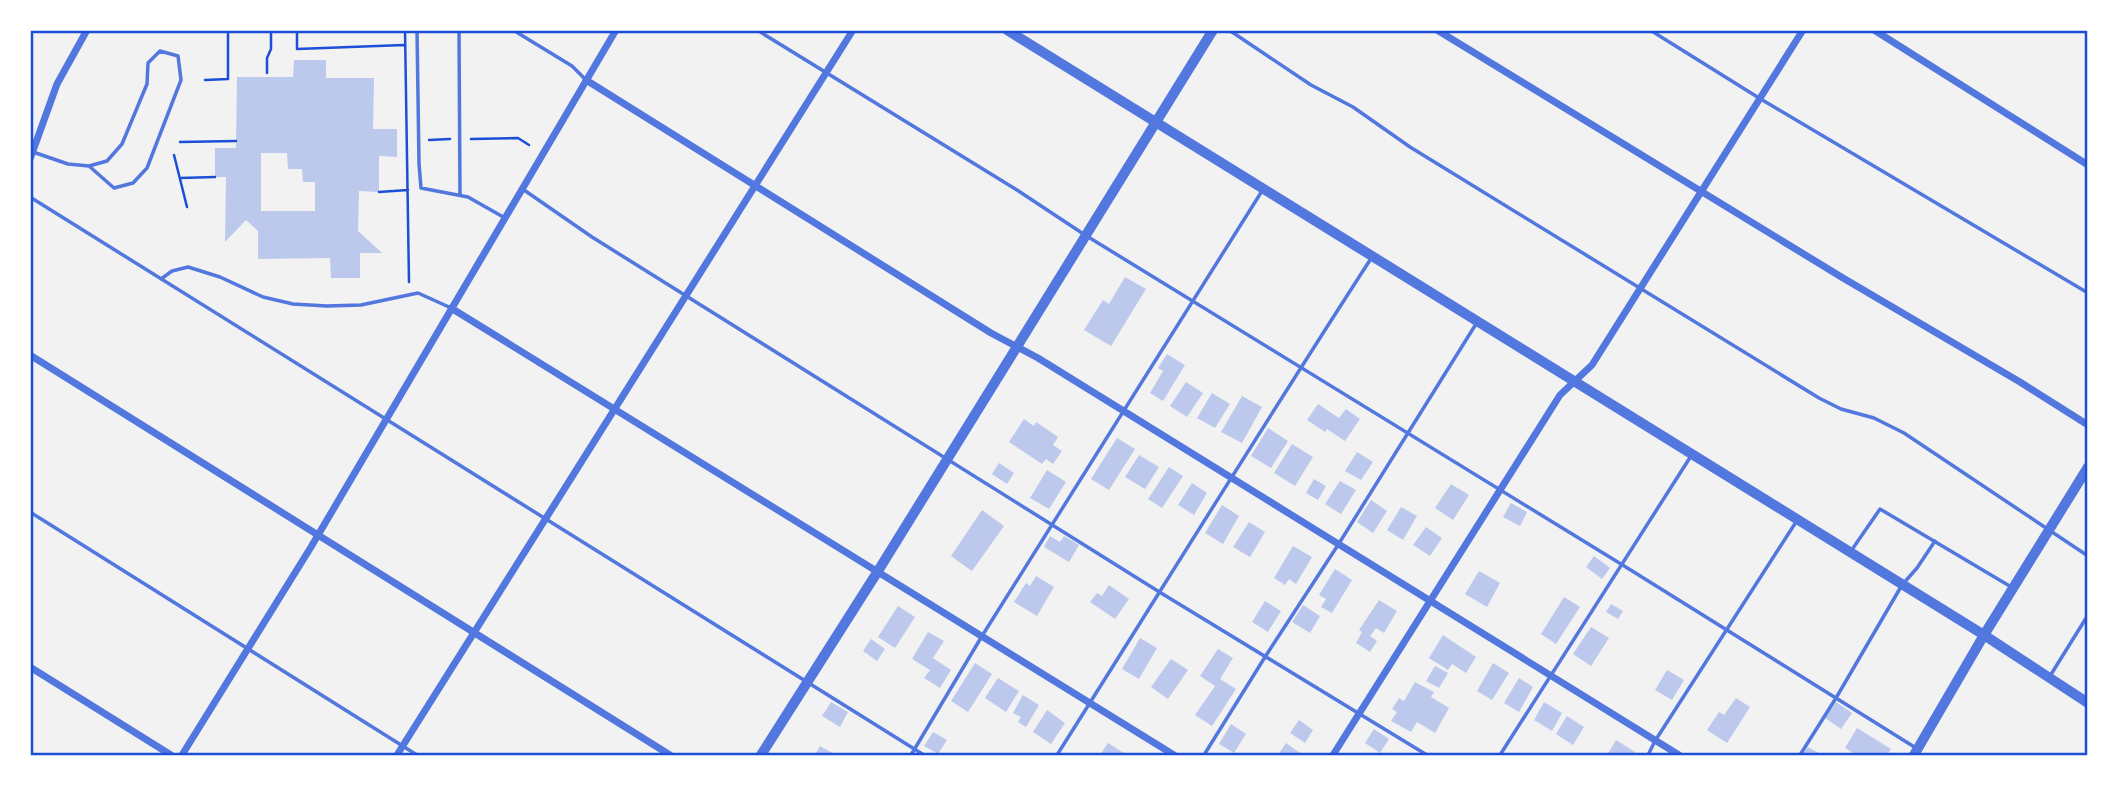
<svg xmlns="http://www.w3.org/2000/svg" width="2118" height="785" viewBox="0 0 2118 785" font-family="Lato,sans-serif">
<rect width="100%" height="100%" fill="#f2f2f2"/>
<!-- building -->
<path fill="#bdc9ec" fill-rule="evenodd" d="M294,60H326V78H374L373,129H397V157L379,156V192L359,191L358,231L382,253H360V278H331L330,258L258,259V231L246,220L225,242L226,177H215V148H236L237,77H293ZM261,153H287L288,169H302L303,182H315V211H261Z
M1125,277L1146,289L1111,346L1084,330L1103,300L1109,304Z
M1167,354L1185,365L1163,401L1150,393L1163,371L1158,368Z
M1186,382L1203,393L1187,417L1170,406Z
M1212,393L1230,404L1215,428L1197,418Z
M1242,396L1262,407L1242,443L1221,432Z
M1318,404L1339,418L1346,409L1360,419L1345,441L1327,429L1325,432L1307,420Z
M1024,419L1034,426L1036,422L1058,437L1053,445L1062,451L1053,464L1046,459L1042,464L1009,442Z
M1268,428L1288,441L1271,468L1251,456Z
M1117,438L1135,449L1109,490L1091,479Z
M1292,444L1313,457L1295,486L1274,473Z
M1357,452L1373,462L1361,480L1345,471Z
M1139,455L1159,467L1145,489L1125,477Z
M999,463L1014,473L1007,484L992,474Z
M1169,467L1183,476L1162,508L1148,499Z
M1047,470L1066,482L1049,509L1030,498Z
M1314,479L1326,486L1318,500L1306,493Z
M1340,481L1356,490L1341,514L1325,504Z
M1192,483L1207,493L1194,515L1178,505Z
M1451,484L1469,495L1453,520L1435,508Z
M1371,500L1387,511L1373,533L1357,522Z
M1511,503L1527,512L1520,526L1503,517Z
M1222,505L1239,516L1223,544L1205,533Z
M1401,507L1417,516L1403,540L1387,530Z
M982,510L1004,526L972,571L951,556Z
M1249,522L1265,532L1250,557L1233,547Z
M1426,527L1442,538L1430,556L1413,545Z
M1050,536L1060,542L1064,536L1079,545L1069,562L1044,547Z
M1293,546L1312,557L1296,584L1289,579L1285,585L1274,578Z
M1594,556L1610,568L1602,579L1586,567Z
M1335,569L1352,580L1332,613L1321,607L1326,599L1319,595Z
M1479,571L1500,583L1487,607L1465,594Z
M1036,576L1054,587L1037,616L1014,602L1026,583L1030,586Z
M1109,585L1129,599L1115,619L1090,602L1097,593L1102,596Z
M1564,597L1580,607L1556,644L1541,634Z
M1379,600L1397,611L1384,633L1376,628L1370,636L1377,641L1370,652L1356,643L1362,632L1359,630Z
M1265,601L1281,611L1268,632L1252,622Z
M1611,604L1623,611L1618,619L1606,612Z
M1303,605L1320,616L1310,633L1292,622Z
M898,606L915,617L895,648L878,637Z
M1591,627L1609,638L1591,666L1573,654Z
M928,632L944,641L933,658L951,670L940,688L924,678L930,670L912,659Z
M1443,635L1476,657L1466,673L1452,664L1448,670L1429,658Z
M1140,638L1157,648L1139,679L1122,669Z
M871,639L885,649L877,661L863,651Z
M1218,649L1233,658L1220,679L1236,689L1212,726L1195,715L1215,686L1200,676Z
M1171,659L1188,670L1168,699L1151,687Z
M975,663L992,674L968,712L951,701Z
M1493,663L1509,673L1492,700L1477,691Z
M1435,666L1448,673L1439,688L1426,681Z
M1667,670L1684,680L1672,700L1655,690Z
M998,678L1019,691L1006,712L985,698Z
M1519,678L1533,687L1519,712L1504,703Z
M1415,682L1434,692L1431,697L1449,708L1435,733L1417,722L1411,732L1391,721L1397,712L1392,709L1399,698L1404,701Z
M1023,695L1039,705L1026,727L1018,722L1021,717L1013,713Z
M1736,698L1750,707L1727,743L1707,730L1719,712L1724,715Z
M831,702L848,712L840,727L822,716Z
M1544,702L1562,713L1552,731L1534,720Z
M1836,702L1852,713L1841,729L1825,718Z
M1047,710L1065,723L1051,744L1033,732Z
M1567,716L1584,727L1573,745L1556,734Z
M1299,720L1313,730L1305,743L1290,733Z
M1231,724L1246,734L1234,753L1219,744Z
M1857,728L1891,749L1887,755H1856L1845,748Z
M1374,729L1389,739L1380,753L1365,743Z
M933,732L947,740L938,754L924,746Z
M1616,740L1635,752L1633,755H1607Z
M1108,743L1127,755H1100Z
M1286,743L1303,755H1278Z
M820,746L836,755H815Z
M1808,747L1822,755H1802Z"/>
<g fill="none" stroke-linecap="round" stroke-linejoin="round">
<!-- path -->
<path stroke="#1d4ed8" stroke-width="2.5" d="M228,30H237
M297,30V49L404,45
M405,30L409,282
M267,73V58L271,49V30
M205,80L228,79V30
M471,139L518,138L529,145
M429,140L450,139
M180,142L236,141
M174,155L187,207
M180,178L215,177
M379,192L408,190"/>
<!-- service -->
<path stroke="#5277de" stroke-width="3.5" d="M417,30L419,164L421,188L468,197L505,218
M459,30L460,195
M513,30L572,66L585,79
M757,30L1017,190L1085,235L1621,564L1916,748
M1229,30L1311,85L1353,107L1410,147L1819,398L1841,409L1874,418L1904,433L2088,556
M1650,30L1759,98L2088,293
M2083,30L2088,33
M33,152L68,164L89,166L107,161L122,144L147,84L148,63L160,51L178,56L181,80L147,168L133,183L114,188L89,166
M524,190L592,237L1161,593L1427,755
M30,197L924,755
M161,279L172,271L188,267L220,277L263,297L293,304L327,306L361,305L418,293L449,307
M30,512L417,755
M1851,551L1880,509L2013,588
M2050,676L2088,615
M911,755L982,636L1262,191
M1057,755C1162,589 1265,422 1372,257
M1204,755L1265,657L1338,545L1476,324
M1500,755L1691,456
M1648,755L1655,741L1796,522
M1800,755L1836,698L1902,585L1917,568L1935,541"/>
<!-- minor -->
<path stroke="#5277de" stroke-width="7" d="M1437,30L1843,278L2020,382L2088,425
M1874,30L2088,165
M586,80L991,333L1038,358L1679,755
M30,159L57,84L87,30
M451,308L1174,755
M30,355L670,755
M30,667L171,755
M182,755L311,547L616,30
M397,755L853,30
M1333,755L1560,395L1592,365L1803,30"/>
<!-- tertiary -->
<path stroke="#5277de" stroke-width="10" d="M1007,30L1984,635L2088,703
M761,755L878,571L1213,30
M1914,755L1984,635L2088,467"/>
</g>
<!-- border -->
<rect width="2118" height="785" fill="none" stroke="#ffffff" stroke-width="63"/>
<rect x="32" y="32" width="2054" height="722" fill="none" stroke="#1d4ed8" stroke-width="2.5"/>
</svg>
